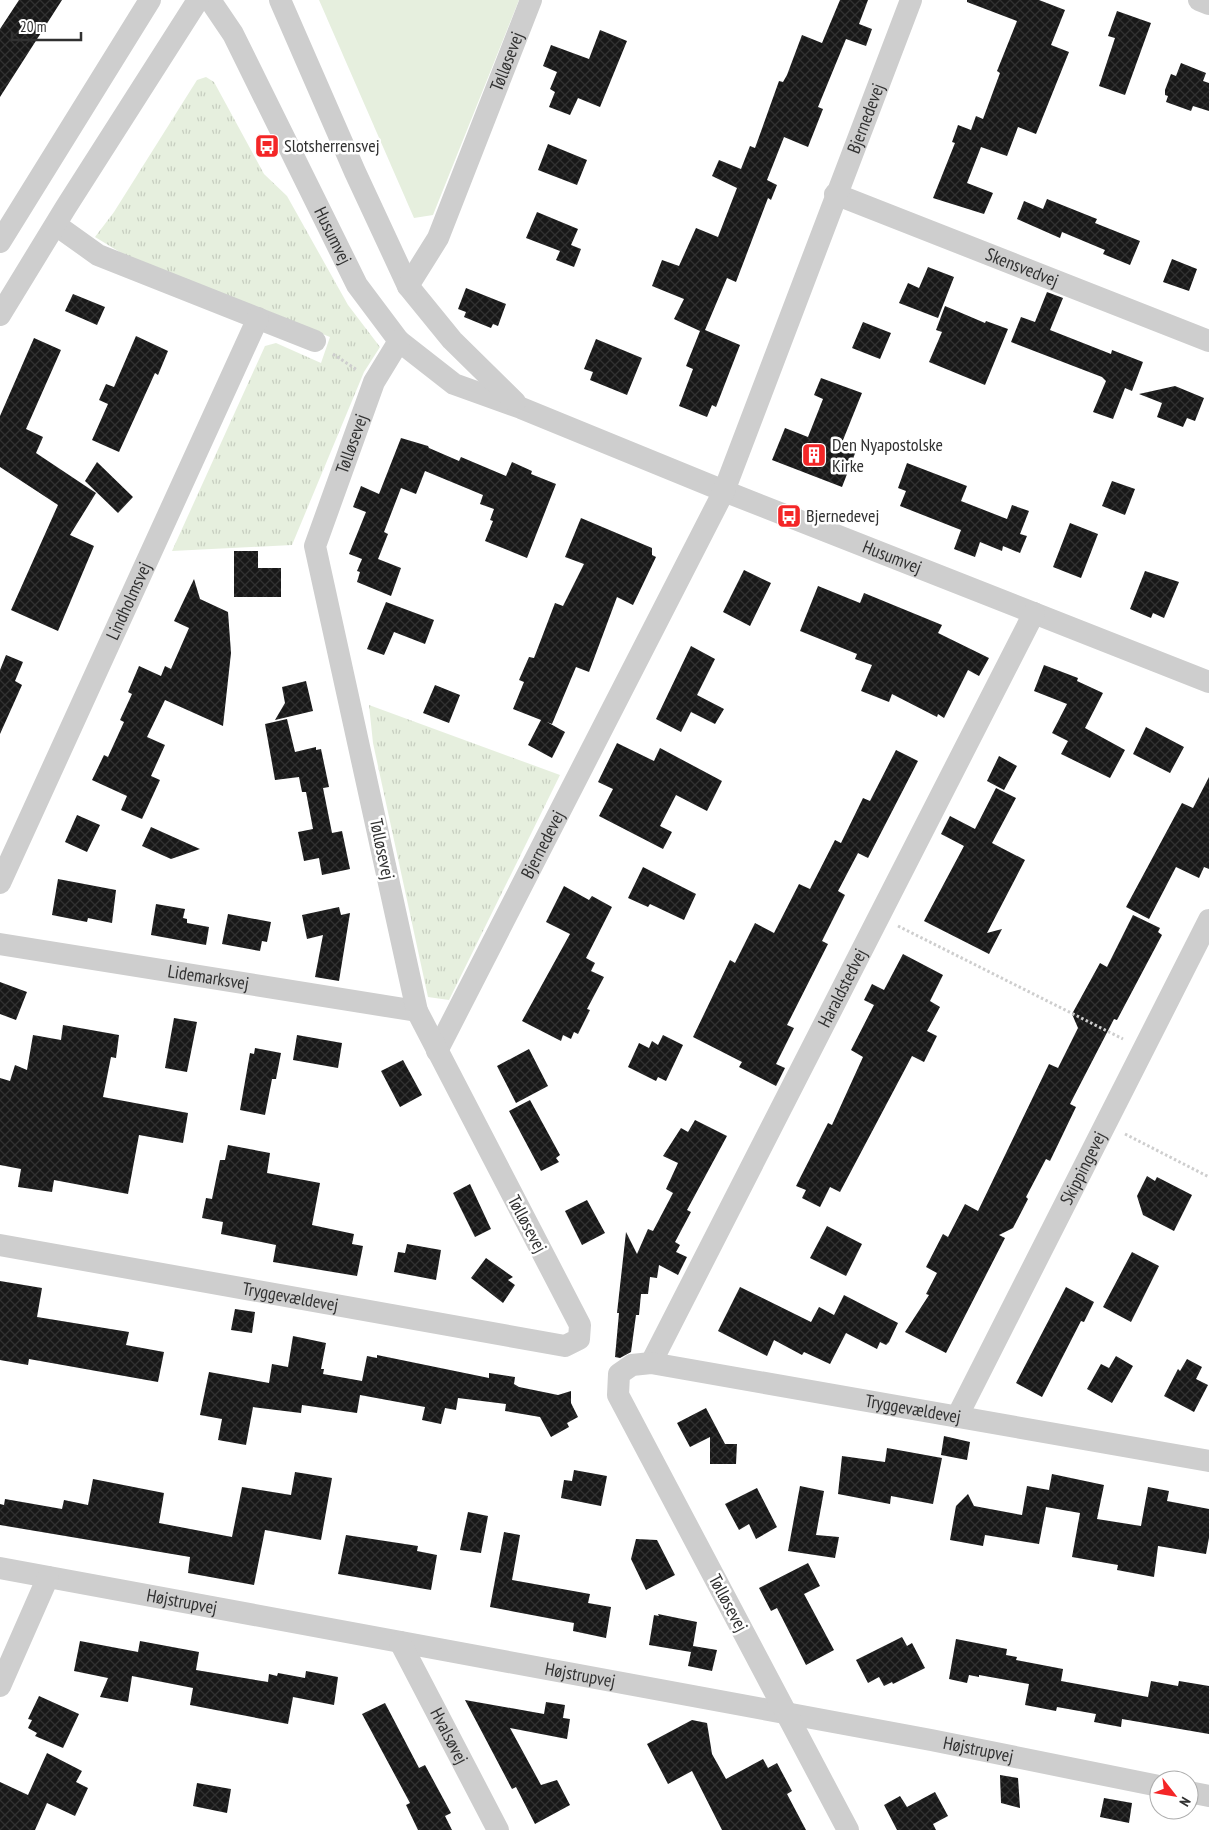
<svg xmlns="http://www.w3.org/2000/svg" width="1209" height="1830" viewBox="0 0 1209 1830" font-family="'PT Sans Narrow',sans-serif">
<defs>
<pattern id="park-tufts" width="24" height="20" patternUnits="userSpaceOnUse" patternTransform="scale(1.25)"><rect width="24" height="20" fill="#e6efde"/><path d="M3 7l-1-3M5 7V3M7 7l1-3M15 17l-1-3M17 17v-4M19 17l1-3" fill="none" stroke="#c6cdbf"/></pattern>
<pattern id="building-cross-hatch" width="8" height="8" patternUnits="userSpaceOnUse" patternTransform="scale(1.25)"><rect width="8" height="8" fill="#181818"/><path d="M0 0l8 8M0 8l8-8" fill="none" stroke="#313131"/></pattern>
</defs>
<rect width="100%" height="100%" fill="#fff"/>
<!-- park -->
<path fill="url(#park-tufts)" d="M206,77L214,82L264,174L287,196L348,305L380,347L364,372L292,545L172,551L265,346L276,343L321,363L330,337L123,254L95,237L114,212L197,80Z
M369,705L560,775L449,1000L428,997L373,743Z"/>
<!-- garden -->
<path fill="#e6efde" d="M319,0H519L433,215L414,218Z"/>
<!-- building -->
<path fill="url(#building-cross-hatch)" d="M19,0H62L0,97V29Z
M840,0H868L859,24L872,29L866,46L846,39L818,107L823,109L808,147L784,137L767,180L777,185L771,200L768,198L736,282L727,278L705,330L740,345L716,407L712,405L707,417L679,406L693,369L686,366L700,331L674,319L684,299L652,286L662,260L679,266L696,228L718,237L737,188L712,176L719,160L741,169L750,146L755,148L779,81L783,82L787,75L802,35L822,43Z
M967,0H1039L1065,10L1051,45L1069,52L1036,134L1018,127L1007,156L981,147L967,183L993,193L984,214L933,198L955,143L952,142L958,125L971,130L976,116L983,119L1000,73L997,71L1017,21L967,2Z
M1117,11L1151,23L1125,95L1099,86L1115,38L1108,36Z
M600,30L627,41L600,107L578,98L570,115L549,107L555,92L550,89L557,72L543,66L551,45L589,59Z
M1181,63L1206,73L1203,81L1209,83V111L1193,106L1191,111L1166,102L1168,96L1165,95V90L1171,74L1176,76Z
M548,144L587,160L577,185L538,170Z
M1047,199L1097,219L1095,223L1140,241L1130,265L1103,254L1105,250L1062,232L1060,238L1017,219L1024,201L1043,209Z
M537,212L578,229L571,245L581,249L574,267L556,260L560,251L526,238Z
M1172,259L1197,269L1189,291L1163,282Z
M928,267L954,277L938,318L899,303L908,283L919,288Z
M466,288L506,304L498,326L493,324L491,328L464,317L466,312L458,309Z
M1047,292L1063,298L1050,330L1111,354L1112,350L1143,362L1132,391L1125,388L1113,419L1093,412L1106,381L1102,377L1011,342L1021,317L1035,322Z
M73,294L105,307L97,325L65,311Z
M945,306L985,323L986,321L1008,329L985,385L929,362L942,332L936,330Z
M863,322L891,333L880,359L852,348Z
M136,336L168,351L158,375L155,373L119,452L92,440L108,404L99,400L106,384L114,387Z
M34,338L61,350L26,429L43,437L36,453L96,493L70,535L94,546L58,631L11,610L58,505L0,467V416Z
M596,339L642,358L627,395L590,380L593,372L584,369Z
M821,378L862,393L841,445L856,451L842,487L772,460L785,428L808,437L823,399L814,395Z
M1175,386L1204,398L1195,421L1187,418L1183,427L1157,417L1162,403L1139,394Z
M401,438L428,446L429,448L459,461L461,457L506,476L512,462L532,471L531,474L556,484L527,558L485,541L493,521L490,520L494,509L480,504L483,495L425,471L416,494L401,488L384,532L388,534L378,559L401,568L391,596L357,582L360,572L357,571L362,559L349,554L366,512L353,507L361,486L379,494Z
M97,462L133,497L118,513L85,481Z
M907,463L967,486L961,501L1007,519L1012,505L1029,511L1020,534L1027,536L1020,553L1003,546L1002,551L980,542L975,557L954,549L961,530L900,506L906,491L898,488Z
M1112,481L1135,489L1125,515L1102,506Z
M581,518L652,548V555L656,557L633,605L617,597L589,672L576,667L552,724L547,722L565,732L552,758L528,745L541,720L513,709L524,682L519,680L529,657L534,658L555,603L563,606L584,564L565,557Z
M1070,523L1098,534L1081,578L1053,567Z
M234,551H258V568H281V597H234Z
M744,570L771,583L750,626L723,612Z
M1145,571L1179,582L1164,618L1153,613L1151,618L1130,609Z
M194,579L200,599L228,612L231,653L223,726L165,700L147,737L165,745L151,776L160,780L142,819L121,810L127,796L92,780L104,755L108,757L124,722L120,720L132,694L128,692L139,666L161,676L165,666L171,669L189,628L174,621Z
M818,586L860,603L864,593L942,625L938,633L989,658L979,676L968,670L944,718L938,714L937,717L892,694L889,702L861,691L872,665L855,659L857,654L800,631Z
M386,602L434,620L425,644L394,632L384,655L367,649Z
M691,646L715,659L697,695L724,709L715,724L691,712L681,732L656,719Z
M6,655L23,662L15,681L22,685L0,734V670Z
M1044,665L1078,678L1077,681L1103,693L1085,728L1125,750L1110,778L1061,754L1068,741L1052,733L1067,704L1034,691Z
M306,681L313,711L275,720L285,703L282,687Z
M435,685L460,695L449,723L423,713Z
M287,719L295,752L316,747V750L321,749L329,787L323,788L332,833L342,831L350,869L322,875L319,858L304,861L298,832L313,829L306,792H302L299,777L275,780L265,724Z
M1146,727L1184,747L1170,773L1133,754Z
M617,743L654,761L660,748L722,781L707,811L676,795L660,826L672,832L663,849L599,816L613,789L598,782Z
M896,750L918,761L868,858L858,853L838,891L845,895L822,941L828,944L787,1025L794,1028L776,1064L785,1068L776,1086L739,1067L742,1062L693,1037L730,960L735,963L755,923L774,933L799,884L810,889L835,840L841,843L863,798L870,801Z
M999,756L1017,766L1004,790L987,781Z
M1209,777V869L1204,867L1199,878L1176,867L1149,919L1126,907L1182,803L1193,808Z
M996,788L1016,798L992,843L1025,860L987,933L1002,929L989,954L924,921L964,846L941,834L950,816L975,829Z
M77,815L100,825L87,852L65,842Z
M151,827L200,849L171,859L142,846Z
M643,867L696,894L684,920L650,904L648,907L628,898Z
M58,879L116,890L112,923L88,918L87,922L52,915Z
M564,886L589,900L592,896L612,907L586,958L595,963L591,971L604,977L587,1009L590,1010L578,1034L574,1032L571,1039L563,1035L561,1041L522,1021L570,934L546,922Z
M156,904L185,909L183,918L187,919V923L209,927L206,945L151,935Z
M339,907L341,915L350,913L339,981L315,977L323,935L307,939L302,915Z
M228,914L271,922L267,942L262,941L260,951L222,944Z
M1133,915L1160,928L1158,932L1162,935L1117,1020L1114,1019L1070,1104L1076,1107L1050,1161L1046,1159L1026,1197L1028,1199L1013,1228L999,1235L1005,1238L946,1353L905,1332L929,1295L926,1294L937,1273L926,1267L943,1234L948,1237L965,1204L978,1211L1049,1064L1058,1068L1078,1028L1072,1014L1100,963L1107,967Z
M903,954L943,975L930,1001L940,1007L927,1031L937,1036L924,1062L912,1056L840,1192L830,1187L820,1207L802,1198L806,1190L796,1186L828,1123L832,1125L863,1057L851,1050L874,1005L864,1000L872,984L884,990Z
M0,982L27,992L16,1020L0,1014Z
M174,1018L197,1022L187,1072L165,1068Z
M63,1025L119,1035L116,1058L111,1057L103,1097L188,1113L183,1143L139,1135L128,1194L54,1180L52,1192L18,1187L21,1169L0,1165V1078L10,1081L15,1065L27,1070L33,1035L61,1040Z
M297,1035L342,1043L338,1068L293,1060Z
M663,1035L683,1045L666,1081L658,1077L656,1081L628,1067L639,1043L649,1048L652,1041L658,1045Z
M255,1048L281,1053L276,1079H272L265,1115L240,1110L250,1053L254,1054Z
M529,1049L548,1086L516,1103L497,1066Z
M403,1060L422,1095L400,1107L381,1071Z
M530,1100L560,1155L556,1158L559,1162L541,1171L509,1111Z
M695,1120L727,1136L687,1210L691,1212L675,1242L680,1245L676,1252L687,1257L678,1275L659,1265L657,1278L650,1277L648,1294H641L639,1315H636L631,1352L620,1358L615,1357L619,1313H617L626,1232L637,1254L648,1229L653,1231L673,1193L666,1189L678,1163L663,1156L681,1128L688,1132Z
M228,1145L270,1153L267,1173L320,1183L312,1225L354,1234L352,1244L363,1246L357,1276L273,1262L276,1245L221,1234L223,1222L202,1218L206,1198L212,1199L220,1160H225Z
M1147,1176L1155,1181L1157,1177L1192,1195L1174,1231L1143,1215L1137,1196Z
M470,1184L491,1229L475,1237L453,1193Z
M587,1200L605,1233L582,1245L565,1211Z
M827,1226L862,1244L846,1276L810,1258Z
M407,1244L441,1250L436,1280L394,1272L398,1252L405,1253Z
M1132,1252L1159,1266L1131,1322L1103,1307Z
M486,1258L513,1277L508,1280L515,1285L503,1303L471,1278Z
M0,1281L42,1288L37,1317L129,1332L126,1345L164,1352L158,1382L29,1359L28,1365L0,1360Z
M740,1287L811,1322L819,1307L834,1315L844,1295L898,1323L889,1342L886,1345L880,1342L877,1349L846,1333L830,1364L804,1352L802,1355L774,1340L767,1356L718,1331Z
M1066,1287L1094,1302L1084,1322L1081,1321L1042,1397L1016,1383Z
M235,1309L255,1312L252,1333L231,1330Z
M293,1336L326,1343L321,1369H324L323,1374L362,1381L367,1356L377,1358V1355L489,1378V1373L515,1377L514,1384L519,1387L558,1395L571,1391V1403L578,1417L567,1423L569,1427L551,1437L540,1417L505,1411L506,1404L458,1398L456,1410L445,1408L441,1424L422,1420L425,1407L360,1395L357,1413L302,1405L301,1413L253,1407L246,1445L218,1440L222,1419L200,1415L209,1372L269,1383L272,1364L288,1367Z
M1116,1356L1133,1366L1112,1403L1087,1389L1101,1364L1109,1368Z
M1187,1359L1202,1367L1196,1379L1208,1385L1194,1412L1164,1396L1178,1369L1180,1371Z
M706,1408L725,1444H737L736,1464H710V1437L690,1447L677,1423Z
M944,1436L970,1442L967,1460L941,1455Z
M887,1448L942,1458L933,1504L891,1496L890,1504L838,1494L842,1456L885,1462Z
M574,1470L607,1476L601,1506L561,1498L564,1480L572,1481Z
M295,1472L332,1478L321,1540L265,1530L254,1585L188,1573L190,1557L0,1525V1504L4,1505L5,1499L62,1509L64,1500L88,1505L93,1479L164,1493L159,1523L232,1537L242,1487L291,1495Z
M1052,1474L1104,1485L1097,1519L1141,1526L1148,1487L1169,1491L1167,1501L1209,1509V1538L1206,1554L1158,1546L1154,1577L1117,1570L1118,1565L1072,1557L1080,1513L1046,1507L1039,1544L985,1535L983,1546L950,1540L956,1506L968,1494L974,1506L1022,1515L1027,1486L1049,1490Z
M800,1486L824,1491L816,1535L839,1537L835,1558L788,1551Z
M757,1488L777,1527L756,1539L749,1524L739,1530L725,1504Z
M468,1512L488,1516L481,1553L460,1550Z
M504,1532L520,1535L512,1580L590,1594L588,1603L611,1607L606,1638L573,1631L574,1623L490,1607Z
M346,1535L418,1546L417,1551L437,1555L431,1590L338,1574Z
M636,1539L657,1540L675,1575L646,1590L631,1559Z
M808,1563L820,1586L804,1594L834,1650L806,1665L777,1608L771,1611L759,1588Z
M658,1614L697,1622L693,1646L717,1650L712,1671L688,1666L691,1652L649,1645L654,1615L659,1616Z
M902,1637L907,1646L912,1643L925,1668L893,1684L892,1682L884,1686L879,1677L868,1683L856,1660Z
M956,1639L1007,1649L1006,1655L1017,1657L1016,1660L1063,1669L1061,1681L1148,1697L1151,1681L1178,1686L1179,1681L1209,1686V1734L1122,1719L1121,1727L1094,1722L1096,1714L1057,1707L1056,1711L1025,1705L1029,1684L979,1675V1677L969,1675L967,1683L949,1679Z
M80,1641L138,1652L140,1641L199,1652L196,1670L268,1682L269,1674L277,1676L278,1673L305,1678L306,1671L338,1677L334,1705L293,1697L288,1724L190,1705L193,1688L132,1676L128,1702L100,1697L108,1678L74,1671Z
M39,1696L79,1714L63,1748L35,1736L37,1733L28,1728L32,1720L28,1719Z
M465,1700L544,1714L546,1702L565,1705L563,1718L570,1719L567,1739L510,1728L541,1785L557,1780L570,1805L535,1824L516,1787L512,1789Z
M385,1703L419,1768L425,1765L451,1813L445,1816L452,1830H418L406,1805L410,1803L362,1714Z
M692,1720L707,1723L712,1754L726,1779L763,1759L768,1768L777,1763L792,1791L787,1794L806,1830H722L692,1771L668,1784L647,1744Z
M47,1753L82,1771L76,1782L88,1788L75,1816L47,1803L35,1830H0V1782L28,1795Z
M1000,1775L1018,1778L1020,1808L1001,1803Z
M197,1783L231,1789L227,1813L193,1806Z
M935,1792L948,1816L933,1824L936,1830H897L884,1805L900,1796L907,1807Z
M1104,1798L1132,1803L1129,1823L1100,1817Z"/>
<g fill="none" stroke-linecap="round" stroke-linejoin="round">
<!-- path -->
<path stroke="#cecece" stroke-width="3" stroke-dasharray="2.5 2.5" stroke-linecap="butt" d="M333,354L357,370
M898,926L1123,1039
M1125,1134L1209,1177"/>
<!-- minor -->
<g stroke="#cecece" stroke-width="22">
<path id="s1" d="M210,0L233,34L357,285L399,341L454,384L521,408L724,491L1209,682"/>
<path d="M280,0L355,172L408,286L452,340L515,402"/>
<path d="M1199,0L1209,4"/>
<path id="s2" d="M835,194L1209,341"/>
<path d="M56,225L98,255L315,341"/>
<path d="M0,242L150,0"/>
<path id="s3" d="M408,286L438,238L531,0"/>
<path d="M0,315L66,207L198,0"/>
<path id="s4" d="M0,883L258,318"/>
<path id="s5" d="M0,944L417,1011"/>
<path id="s6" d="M437,1051L724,491L911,0"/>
<path id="s7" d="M0,1245L565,1346L579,1339L580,1325L417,1011L315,546L374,382L399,341"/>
<path id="s8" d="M651,1363L1034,613"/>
<path id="s9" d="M957,1417L1209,920"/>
<path id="s10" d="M0,1568L931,1740L1159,1786"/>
<path id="s11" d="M400,1642L498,1830"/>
<path d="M0,1686L48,1577"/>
<path d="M1189,1792L1209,1796"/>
<path id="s12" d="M848,1830L618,1395L619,1374L632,1365L651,1363L1209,1461"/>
</g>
</g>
<!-- icons -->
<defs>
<symbol id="bus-square" viewBox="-11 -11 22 22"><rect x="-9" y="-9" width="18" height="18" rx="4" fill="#f42627" stroke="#fff"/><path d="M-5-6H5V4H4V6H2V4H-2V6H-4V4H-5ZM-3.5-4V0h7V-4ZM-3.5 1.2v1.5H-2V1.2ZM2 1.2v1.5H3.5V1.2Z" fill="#fff"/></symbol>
<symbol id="building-square" viewBox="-11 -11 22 22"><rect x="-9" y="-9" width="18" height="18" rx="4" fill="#f42627" stroke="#fff"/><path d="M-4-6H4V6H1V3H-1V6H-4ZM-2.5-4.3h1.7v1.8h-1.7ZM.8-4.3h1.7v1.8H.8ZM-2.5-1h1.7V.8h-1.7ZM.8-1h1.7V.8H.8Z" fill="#fff"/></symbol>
</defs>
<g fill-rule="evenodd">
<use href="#bus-square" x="253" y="132" width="28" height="28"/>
<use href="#building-square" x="800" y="441" width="28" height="28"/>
<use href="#bus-square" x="775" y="502" width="28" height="28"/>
</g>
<g text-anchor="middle" stroke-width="5" stroke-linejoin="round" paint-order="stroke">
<!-- street labels -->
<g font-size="18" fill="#313131" stroke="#fff">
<text dy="6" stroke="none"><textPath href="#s3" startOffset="246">Tølløsevej</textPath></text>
<text dy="6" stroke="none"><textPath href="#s6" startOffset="1028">Bjernedevej</textPath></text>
<text dy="6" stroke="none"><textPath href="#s1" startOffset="266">Husumvej</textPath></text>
<text dy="6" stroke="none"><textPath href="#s2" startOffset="201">Skensvedvej</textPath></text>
<text dy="6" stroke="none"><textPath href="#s7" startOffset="1542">Tølløsevej</textPath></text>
<text dy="6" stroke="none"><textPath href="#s1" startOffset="932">Husumvej</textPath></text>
<text dy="6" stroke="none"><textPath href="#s4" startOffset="310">Lindholmsvej</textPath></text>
<text dy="6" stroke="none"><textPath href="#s6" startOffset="232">Bjernedevej</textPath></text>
<text transform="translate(382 849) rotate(78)" y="6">Tølløsevej</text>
<text dy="6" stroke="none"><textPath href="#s5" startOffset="211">Lidemarksvej</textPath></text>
<text dy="6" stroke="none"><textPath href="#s8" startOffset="421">Haraldstedvej</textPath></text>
<text dy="6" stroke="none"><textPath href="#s9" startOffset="279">Skippingevej</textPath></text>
<text transform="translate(527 1224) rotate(62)" y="6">Tølløsevej</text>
<text dy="6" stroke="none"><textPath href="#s7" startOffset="295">Tryggevældevej</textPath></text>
<text dy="6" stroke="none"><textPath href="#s12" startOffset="814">Tryggevældevej</textPath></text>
<text dy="6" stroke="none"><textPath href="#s10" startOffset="185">Højstrupvej</textPath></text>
<text transform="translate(728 1603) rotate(62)" y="6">Tølløsevej</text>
<text dy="6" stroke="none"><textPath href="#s10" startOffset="590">Højstrupvej</textPath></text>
<text dy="6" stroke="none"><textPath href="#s11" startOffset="106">Hvalsøvej</textPath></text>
<text dy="6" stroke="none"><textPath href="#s10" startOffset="995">Højstrupvej</textPath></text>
</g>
<!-- poi labels -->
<g font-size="18" fill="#313131" stroke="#fff" text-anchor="start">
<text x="284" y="152">Slotsherrensvej</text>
<text x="832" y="451">Den Nyapostolske<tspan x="832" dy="21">Kirke</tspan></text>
<text x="806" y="522">Bjernedevej</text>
</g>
</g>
<!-- north arrow -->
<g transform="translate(1174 1795) rotate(121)"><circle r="24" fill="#ffffff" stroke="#adadad"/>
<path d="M0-4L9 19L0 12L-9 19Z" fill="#f42627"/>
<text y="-8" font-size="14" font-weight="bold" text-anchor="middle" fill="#313131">N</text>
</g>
<!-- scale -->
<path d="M12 32v8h69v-8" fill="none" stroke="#313131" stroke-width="2.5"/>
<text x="20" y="32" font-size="15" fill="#313131" stroke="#ffffff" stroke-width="4" paint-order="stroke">20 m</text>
</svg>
